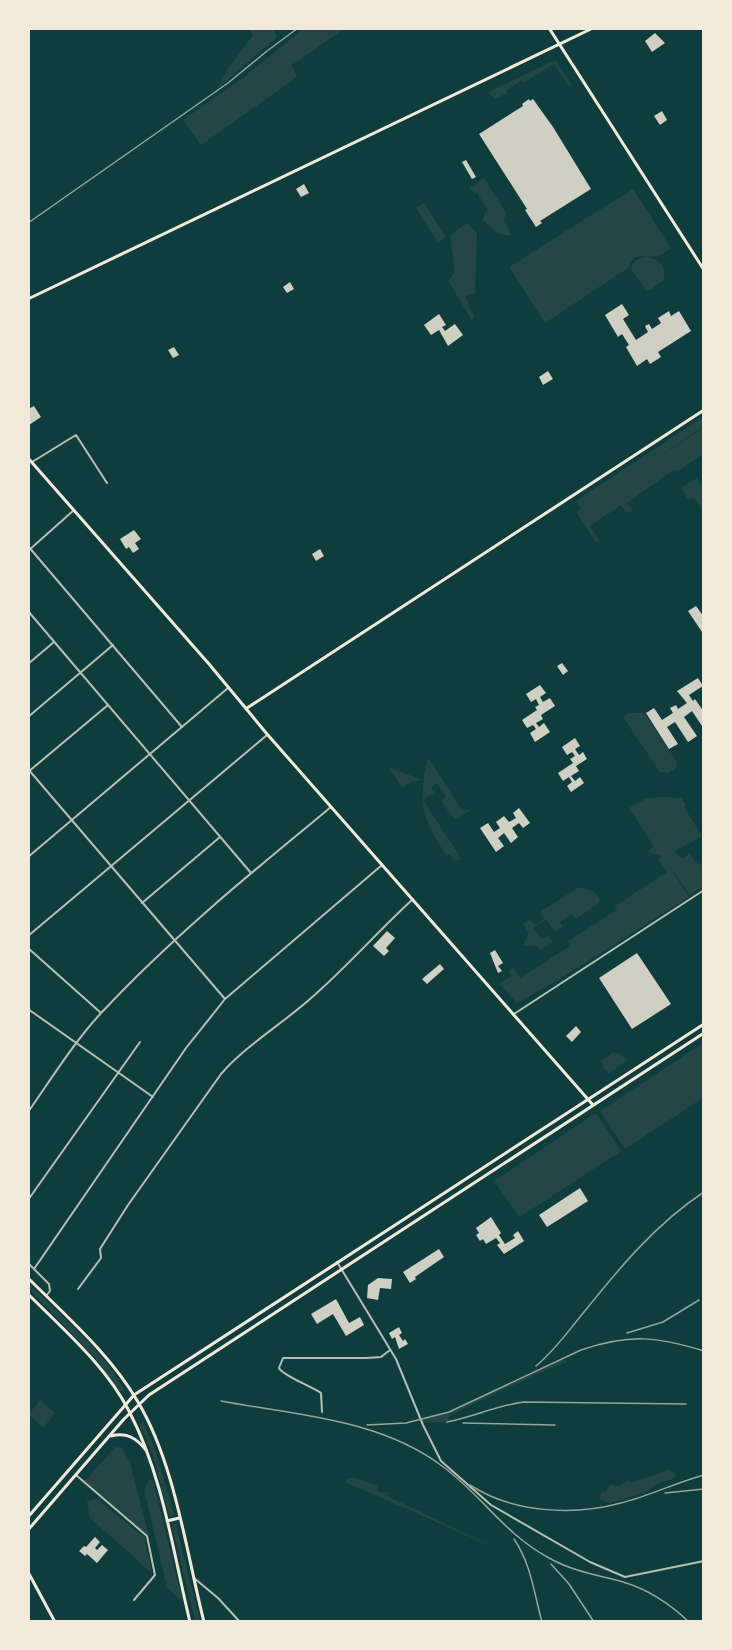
<svg xmlns="http://www.w3.org/2000/svg" width="732" height="1650" viewBox="0 0 732 1650" font-family="'Golos Text',sans-serif">
<rect width="100%" height="100%" fill="#0f3d3e"/>
<!-- green -->
<path fill="#244646" d="M304,28L344,29L292,65L297,77L201,145L183,120L240,80Z
M249,29H273L277,37L218,88L227,70L253,35Z
M555,60L572,85L569,87L554,64L524,83L522,80L507,90V93L495,99L488,92Z
M484,178L507,214L503,219L512,236L498,234L483,220L485,212L488,210L477,193L475,194L470,188Z
M633,189L671,248C668,250 662,255 658,256C644,259 636,250 628,268L545,323L509,267Z
M424,203L446,237L438,243L416,208Z
M467,223L477,233L475,294L465,295L474,317L472,320L448,281L455,271L450,237L458,229Z
M646,257C661,259 665,265 664,280L651,289L646,290L632,270L631,266L636,260Z
M703,417V427L632,475L703,428V454L680,470L672,471L627,503L633,511L626,513L621,505L590,526L599,540L596,542L576,512L581,509L576,501Z
M697,478L703,488V511L694,498L688,499L681,488Z
M628,713H644L676,760L677,767L668,773L660,772L623,717Z
M427,760H430L461,809L471,810L455,820L441,801L446,797L437,783L431,787L435,792L423,800L461,858L457,861L453,860L450,854L446,855C422,818 418,804 427,760Z
M389,768H391L422,780L411,782L402,788Z
M663,797L681,798L686,805L684,807L702,836L674,852L683,858L689,854L699,865L703,863V886L690,895L667,862L689,897L558,980L517,1003L499,984L511,976L508,971L513,968L520,978L570,946L568,941L617,910L615,906L667,872L658,859L662,856L647,852L654,847L629,808L647,798Z
M579,887L595,892L600,900L599,903L576,919L572,914L560,922L563,927L555,932L546,919L533,928L541,939L549,936L553,942L540,950L537,946H523L529,933L523,924L530,919L535,925L544,919L540,912Z
M703,1043V1098L625,1149L600,1111Z
M612,1053H619L628,1060L609,1073L604,1069L601,1061Z
M596,1113L621,1151L520,1217L494,1181Z
M29,1283C55,1310 110,1357 124,1390L122,1392L119,1390L94,1357L29,1289Z
M562,1359L567,1362L534,1375L449,1416L447,1422H422L421,1420L449,1412Z
M40,1400L55,1413L43,1428L29,1414Z
M143,1422L156,1452L174,1514L172,1516L169,1515L152,1453L140,1425V1423Z
M115,1447L122,1448L130,1463L149,1536L85,1481Z
M668,1469L674,1472L675,1478C666,1482 655,1482 649,1491L611,1503L600,1500L601,1493L606,1491L610,1485L620,1486L628,1481L632,1483C644,1477 658,1476 668,1469Z
M354,1477L377,1486L378,1491L384,1493L388,1492L387,1496L498,1549L345,1482L348,1478L351,1479Z
M150,1478L154,1484L183,1603L167,1587L144,1490Z
M98,1499L144,1537L152,1573L90,1518L87,1501Z
M173,1524H176L200,1621H195L172,1526Z"/>
<!-- building -->
<path fill="#cfcfc3" d="M655,33L665,43L652,52L645,41Z
M529,99L530,101L533,99L553,127L591,189L540,221L542,223L536,227L525,210L527,209L479,134L523,106L522,104Z
M662,111L667,120L660,125L654,116Z
M466,160L476,177L472,179L462,162Z
M304,184L309,193L301,197L296,189Z
M290,282L294,289L287,293L283,287Z
M622,304L629,315L623,319L636,340L648,332L645,326L649,324L652,329L661,323L658,318L669,311L671,316L679,311L691,331L658,352L661,357L650,364L647,359L637,366L626,347L629,345L622,334L618,337L605,315Z
M439,314L446,325L442,327L445,331L455,324L463,335L448,346L439,330L431,335L424,325Z
M174,347L179,355L173,358L168,350Z
M548,371L553,379L543,385L539,377Z
M34,406L41,417L29,425L28,409Z
M134,530L141,539L135,543L139,549L133,553L129,547L126,549L120,539Z
M320,549L324,556L316,561L312,554Z
M696,606L704,617V635L688,611Z
M562,663L568,671L563,675L557,666Z
M698,678L703,686L689,695L693,701L695,699L704,712V729L692,711L684,717L697,736L688,742L675,722L667,727L678,744L669,749L646,713L654,708L662,720L673,713L670,708L676,705L678,709L687,703L677,691Z
M540,685L546,693L540,697L543,702L550,698L555,706L541,715L543,719L536,723L539,727L544,723L550,732L535,742L530,733L536,729L533,725L527,728L522,720L537,710L535,707L539,705L536,699L531,702L526,694Z
M575,738L580,746L575,749L579,755L583,752L587,759L576,766L579,771L571,776L575,781L580,777L584,783L571,792L567,786L572,782L569,777L563,781L558,773L573,763L570,759L575,756L572,752L567,755L562,747Z
M519,808L530,823L523,828L519,823L512,828L518,837L511,843L504,833L498,838L504,846L496,852L480,828L488,823L494,832L500,828L496,822L504,816L509,822L516,818L513,813Z
M387,931L395,938L386,948L389,951L384,956L373,946Z
M495,950L503,963L498,966L502,971L498,973L490,953Z
M637,953L671,1004L632,1029L599,978Z
M440,964L444,969L427,984L422,979Z
M576,1026L581,1032L572,1042L566,1036Z
M580,1188L588,1201L547,1227L539,1215Z
M491,1217L501,1233L499,1235L505,1244L515,1238L513,1235L518,1231L524,1241L504,1254L497,1245L500,1243L496,1238L486,1244L483,1239L480,1241L476,1235L479,1233L476,1228Z
M439,1249L444,1257L415,1277L416,1279L410,1283L403,1272Z
M378,1278L392,1279L391,1289L380,1288L378,1300L367,1298L368,1285Z
M336,1299L349,1323L360,1317L364,1325L346,1336L333,1314L317,1324L311,1314Z
M399,1327L402,1333L399,1335L403,1341L405,1339L408,1344L399,1349L395,1337L392,1339L389,1333Z
M95,1537L100,1542L95,1548L97,1550L102,1545L108,1550L97,1563L87,1554L85,1556L79,1551L84,1546L86,1547Z"/>
<g fill="none" stroke-linecap="round" stroke-linejoin="round">
<!-- minor -->
<path stroke="#b8beb3" stroke-width="2" d="M32,462L76,435L107,483
M28,546L182,727
M28,551L74,510
M28,611L251,873
M28,664L54,642
M28,717L113,645
M28,769L225,999
M28,772L108,705
M142,903L220,837
M28,936L267,735
M28,948L101,1013
M28,1112C52,1078 74,1042 102,1012C172,937 252,872 331,807
M28,1200L140,1042
M337,1262L396,1359L423,1425L441,1461L491,1505L590,1562L625,1577L704,1561
M28,1263L49,1284L50,1291L46,1296
M34,1269L186,1048L225,999L382,865
M78,1289L101,1258L100,1249L128,1205L221,1074C245,1046 282,1024 310,999C346,968 377,932 413,899
M322,1412L321,1393C311,1386 283,1376 279,1368L283,1358H366L381,1357L390,1350
M76,1475L147,1536L155,1575L134,1600
M194,1578L218,1598L240,1622"/>
<!-- tertiary -->
<path stroke="#b8beb3" stroke-width="2" d="M28,857L228,688
M28,1009L153,1097
M514,1014L704,890"/>
<!-- secondary -->
<path stroke="#f1e9da" stroke-width="3" d="M549,28L704,270
M28,299L593,28
M28,458L209,664L267,734L593,1105
M247,708L704,410
M28,1278C67,1317 110,1354 138,1402C175,1464 186,1551 204,1622
M28,1294C64,1330 106,1366 129,1411C163,1476 173,1552 190,1622
M167,1521L179,1518
M28,1572L55,1622"/>
<!-- primary -->
<path stroke="#f1e9da" stroke-width="3" d="M111,1436C127,1432 136,1438 146,1450
M28,1517L134,1395L704,1024
M28,1530L124,1419L149,1395L704,1033"/>
<!-- rail -->
<path stroke="#97a49c" stroke-width="1.5" d="M28,223L228,83L267,51L298,28
M627,1333L663,1322L699,1300
M536,1366C554,1351 566,1334 580,1317C616,1272 655,1224 704,1192
M221,1401C296,1415 380,1419 442,1466C482,1495 503,1533 549,1558C572,1571 597,1575 623,1582C647,1589 670,1604 689,1622
M447,1422C473,1417 498,1405 524,1402L686,1404
M463,1423L555,1425
M367,1425L406,1423L449,1412L581,1350C629,1334 656,1336 704,1351
M470,1485C513,1513 573,1516 621,1503C649,1496 675,1483 704,1475
M665,1493L704,1489
M514,1539C531,1564 534,1593 542,1622
M551,1564L569,1584L594,1622"/>
</g>
<!-- border -->
<rect width="732" height="1650" fill="none" stroke="#f1e9da" stroke-width="60"/>
</svg>
